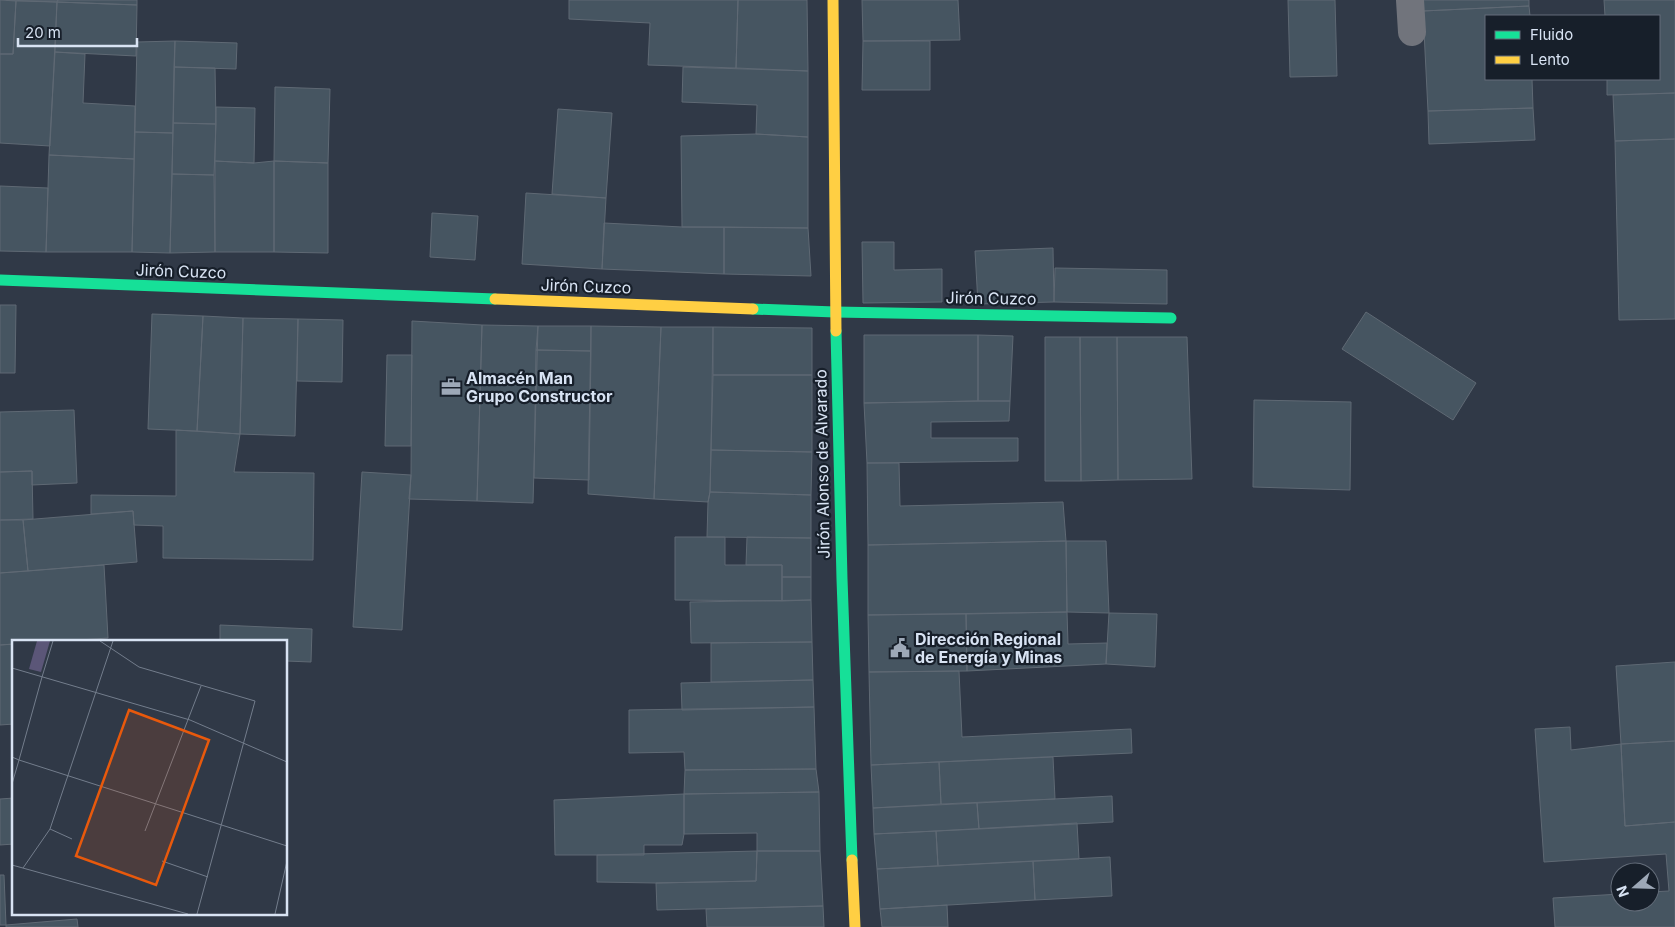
<svg xmlns="http://www.w3.org/2000/svg" width="1675" height="927" viewBox="0 0 1675 927" font-family="Inter,sans-serif">
<rect width="100%" height="100%" fill="#303947"/>
<!-- building -->
<path fill="#465561" stroke="#5f6974" d="M0,0L16,1L13,54H0Z
M6,0H58L57,2Z
M58,0H137V5L57,2Z
M569,0H738L736,68L648,65L650,23L569,19Z
M738,0H807L808,71L736,68Z
M862,0H958L960,40L863,41Z
M1288,0H1335L1337,76L1290,77Z
M1423,0H1529V6L1423,11Z
M1604,0H1675V93L1607,95V79H1659V16H1605Z
M16,1L57,2L50,146L0,143V54H13Z
M57,2L137,5L136,56L55,52Z
M1529,6L1530,16H1486V79H1532L1533,108L1428,111L1423,11Z
M175,41L173,133L135,132L137,42Z
M175,41L237,43L236,69L174,67Z
M863,41H930V90H862Z
M55,52L85,54L83,103L135,106L134,159L49,155Z
M174,67L215,68L216,124L173,123Z
M683,67L808,71V137L756,134L757,105L682,102Z
M275,87L330,89L328,163L274,161Z
M1675,93V139L1615,141L1613,95Z
M216,107L255,108L254,163L215,161Z
M1533,108L1535,140L1429,144L1428,111Z
M558,109L612,113L606,198L552,194Z
M173,123L216,124L214,175L172,174Z
M135,132L173,133L170,253L132,252Z
M756,134L808,137V228L682,227L681,136Z
M1675,139V319L1619,320L1615,141Z
M49,155L134,159L132,252H46Z
M215,161L254,163L274,161V252H215Z
M274,161L328,163V253L274,252Z
M172,174L214,175L215,252L170,253Z
M0,186L48,188L46,252L0,251Z
M526,193L606,198L602,269L522,264Z
M432,213L478,216L475,260L430,257Z
M604,223L682,227H724V274L602,269Z
M724,227L808,228L811,276L724,274Z
M862,242H894V270L942,269V302L863,303Z
M1053,248L1054,302L978,304L975,251Z
M1055,268L1167,270V304L1054,302Z
M0,305H16L15,373H0Z
M1366,312L1476,383L1453,420L1342,349Z
M152,314L203,316L197,431L148,429Z
M203,316L243,318L240,434L197,431Z
M243,318L298,319L295,436L240,434Z
M298,319L343,320L342,382L297,381Z
M412,321L482,325L477,501L409,499L411,475Z
M482,325L538,326L533,503L477,501Z
M538,326H591V351L536,350Z
M591,326L661,327L654,499L588,494Z
M661,327H713L711,450L710,492L708,502L654,499Z
M713,327L812,328V375H713Z
M864,335H978V401L864,403Z
M978,335L1013,336L1010,401H978Z
M1045,337H1080L1081,481H1045Z
M1080,337H1117L1118,480L1081,481Z
M1117,337H1187L1192,479L1118,480Z
M536,350L591,351L589,480L534,478Z
M387,355H412L411,446H385Z
M713,375H812V452L711,450Z
M1254,400L1351,402L1350,490L1253,487Z
M978,401H1010L1009,421L931,422V438H1018V461L867,463L864,403Z
M74,410L77,483L32,485V471L0,472V412Z
M176,430L240,434L234,472L314,473L313,560L163,558V526L134,525L133,511L91,514V495L176,496Z
M711,450L812,452L811,495L710,492Z
M867,463H899L900,506L1063,502L1066,541L868,545Z
M32,471L33,519L0,520V472Z
M362,472L411,475L402,630L353,627Z
M710,492L811,495V538L707,537L708,502Z
M133,511L137,562L28,571L23,520Z
M0,520H23L28,571L0,573Z
M675,537H725V565H782V601L675,600Z
M747,537L811,538V577H782V565H746Z
M1066,541L1067,612L868,615V545Z
M1066,541H1106L1109,613L1067,612Z
M104,565L108,638L65,641H14V644L0,645V573Z
M782,577H811V600L782,601Z
M811,600L812,642L691,643L690,602Z
M1067,612L1068,644L1107,643L1106,664L967,671L966,614Z
M1109,613L1157,614L1155,667L1106,664Z
M966,614L967,671L869,672L868,615Z
M220,625L312,629L311,662L286,661V641H220Z
M812,642L813,680L711,682V643Z
M14,644V724L0,725V645Z
M1675,662V741L1621,744L1616,666Z
M959,671L962,737L1131,729L1132,753L871,765L869,672Z
M813,680L814,707L682,710L681,683Z
M814,707L816,769L685,770L684,752L629,753V710Z
M1570,727L1571,750L1621,744L1625,826L1675,822V927H1555L1553,898L1620,894V902H1650V892L1669,891L1666,854L1544,862L1535,729Z
M1675,741V822L1625,826L1621,744Z
M1053,757L1055,799L941,804L939,762Z
M939,762L941,804L873,808L871,765Z
M816,769L819,792L684,794L685,770Z
M819,792L820,851H757V833L684,834V794Z
M684,794V834L682,845H644V855H555L554,800Z
M1112,796L1113,822L979,829L977,803Z
M14,798V844L0,845V799Z
M977,803L979,829L874,834L873,808Z
M1077,823L1079,859L938,866L936,831Z
M936,831L938,866L877,869L874,834Z
M757,851H820L823,906L657,910L656,883L756,881Z
M757,851L756,881L656,883L597,882V855Z
M1110,857L1112,896L1035,900L1033,861Z
M1033,861L1035,900L880,909L877,869Z
M0,875H4L6,925H0Z
M947,905L948,927H882L880,909Z
M823,906L824,927H707L706,909Z
M77,919L78,927H6V925Z"/>
<g fill="none" stroke-linecap="round" stroke-linejoin="round">
<!-- street -->
<path stroke="#71747c" stroke-width="28" d="M1410,0L1412,32"/>
<!-- fast -->
<path stroke="#16e098" stroke-width="11" d="M0,280L495,299
M753,309L835,312L1171,318
M836,331L842,579L852,860"/>
<!-- slow -->
<path stroke="#ffcf43" stroke-width="11" d="M833,0L836,331
M495,299L753,309
M852,860L855,927"/>
</g>
<!-- icons -->
<defs>
<symbol id="office-bare" viewBox="-9 -9 18 18"><path d="M-6-3h4V-5.5h4V-3h4V5H-6ZM-1-4.5V-3h2v-1.5ZM-6 0V1H6V0Z" fill="#9da8b7" stroke="#171f2a" stroke-width="2.5" paint-order="stroke"/></symbol>
<symbol id="civic-bare" viewBox="-9 -9 18 18"><path d="M-.6-6.5H3V-4.5H.6V-3L4-1V1h2V6H-6V1h2V-1L-.6-3ZM-1.2 2.5V6h2.4V2.5Z" fill="#9da8b7" stroke="#171f2a" stroke-width="2.5" paint-order="stroke"/></symbol>
</defs>
<g fill-rule="evenodd">
<use href="#office-bare" x="437" y="373" width="28" height="28"/>
<use href="#civic-bare" x="886" y="634" width="28" height="28"/>
</g>
<g text-anchor="middle" stroke-width="4.5" stroke-linejoin="round" paint-order="stroke">
<!-- street labels -->
<g font-size="16" fill="#d8e3f3" stroke="#171f2a">
<text transform="translate(181 271) rotate(2)" y="6">Jirón Cuzco</text>
<text transform="translate(586 286) rotate(2)" y="6">Jirón Cuzco</text>
<text transform="translate(991 298) rotate(1)" y="6">Jirón Cuzco</text>
<text transform="translate(822 464) rotate(-91)" y="6">Jirón Alonso de Alvarado</text>
</g>
<!-- poi labels -->
<g font-size="16" font-weight="bold" fill="#d8e3f3" stroke="#171f2a" text-anchor="start">
<text x="466" y="384">Almacén Man<tspan x="466" dy="18">Grupo Constructor</tspan></text>
<text x="915" y="645">Dirección Regional<tspan x="915" dy="18">de Energía y Minas</tspan></text>
</g>
</g>
<!-- overview -->
<g transform="translate(12 640)">
<rect width="275" height="275" fill="#303947"/>
<path d="M25,1H38L29,32L17,29Z" fill="#5b5678"/>
<path fill="none" stroke="#737d8c" stroke-width="1" d="M88,1L127,27L243,61L185,274M0,28L178,80L275,122M30,37L41,1M30,37L7,120L275,206M0,117L7,120L0,144M38,189L60,199M133,191L189,46M150,221L196,237M0,225L176,274M11,228L38,189L101,1M263,274L275,221"/>
<path fill="#e8590c" fill-opacity="0.15" stroke="#e8590c" stroke-width="2.5" d="M117,70L197,100L144,245L64,216Z"/>
<rect width="275" height="275" fill="none" stroke="#d8e3f3" stroke-width="2.5"/>
</g>
<!-- legend -->
<rect x="1485" y="15" width="175" height="65" fill="#171f2a" stroke="#646d7a"/>
<rect x="1495" y="31" width="25" height="8" fill="#16e098" stroke="#646d7a"/>
<text x="1530" y="40" font-size="15" fill="#d8e3f3">Fluido</text>
<rect x="1495" y="56" width="25" height="8" fill="#ffcf43" stroke="#646d7a"/>
<text x="1530" y="65" font-size="15" fill="#d8e3f3">Lento</text>
<!-- north arrow -->
<g transform="translate(1635 887) rotate(250)"><circle r="24" fill="#171f2a" stroke="#646d7a"/>
<path d="M0-4L9 19L0 12L-9 19Z" fill="#9da8b7"/>
<text y="-8" font-size="14" font-weight="bold" text-anchor="middle" fill="#d8e3f3">N</text>
</g>
<!-- scale -->
<path d="M18 38v8h119v-8" fill="none" stroke="#d8e3f3" stroke-width="2.5"/>
<text x="25" y="38" font-size="15" fill="#d8e3f3" stroke="#171f2a" stroke-width="4" paint-order="stroke">20 m</text>
</svg>
